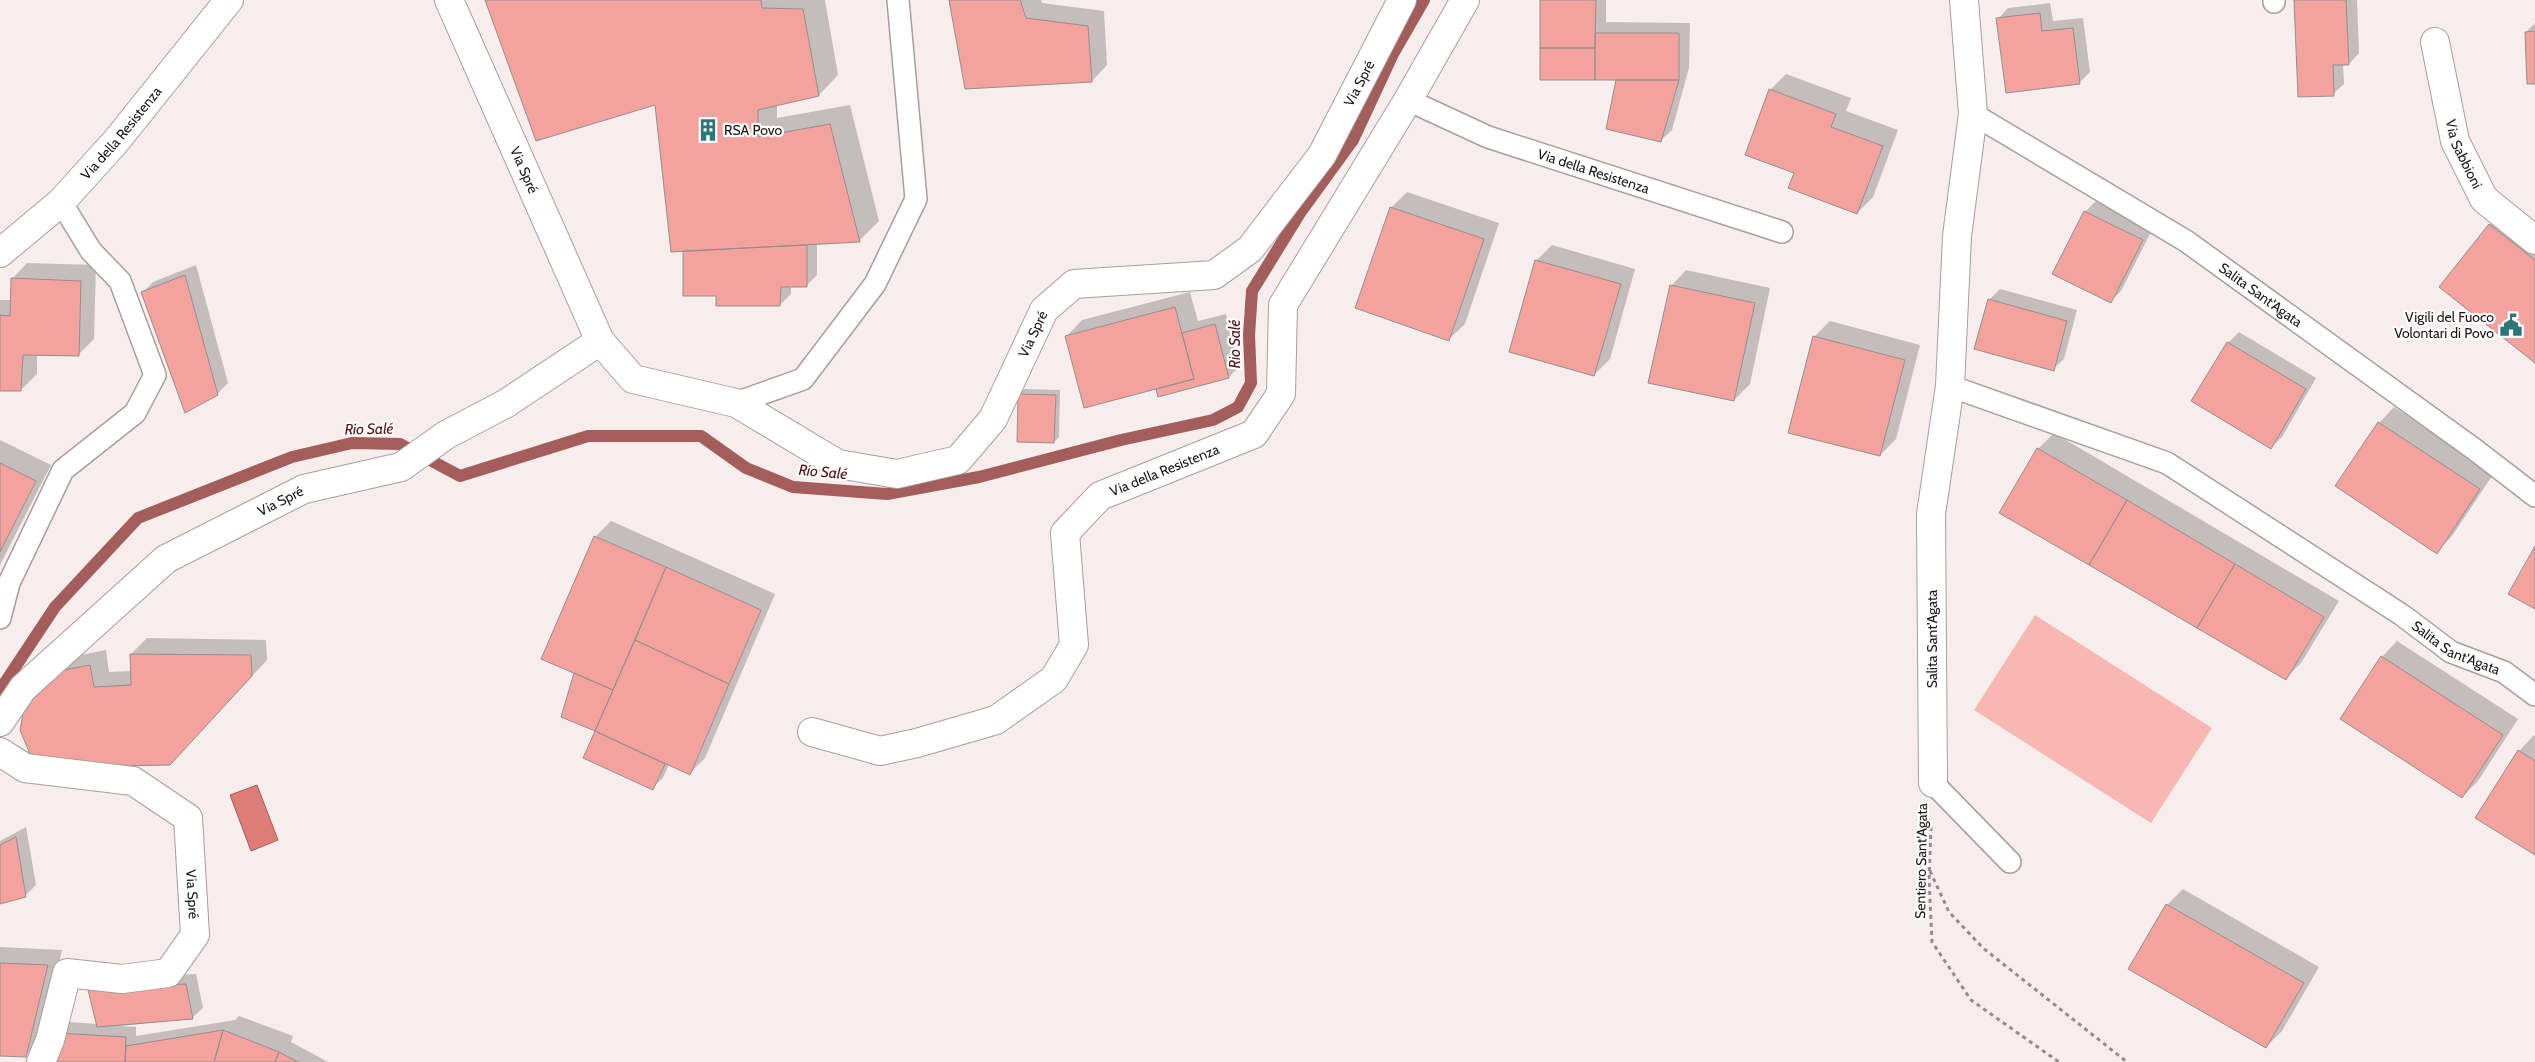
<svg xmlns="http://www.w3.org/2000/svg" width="2535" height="1062" viewBox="0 0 2535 1062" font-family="Cabin,sans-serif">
<rect width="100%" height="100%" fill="#f6edec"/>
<!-- green -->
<path fill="#f8b7b2" d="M2035,615L2212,728L2151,823L1974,710Z"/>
<!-- water -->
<path fill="#de7c77" stroke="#a35d5a" d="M257,785L278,840L251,851L230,795Z"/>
<!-- shadow -->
<path fill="#0003" d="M486,0H825L838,75L819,95L777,104V118L850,105L879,221L859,241L817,243V275L806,286L791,285V294L780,305L717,295L684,250L656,104Z
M950,0H1041L1042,3L1104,11L1107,65L1092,81Z
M1541,0H1606V22L1690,23L1689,68L1672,130L1661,140L1618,78Z
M2295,0H2357L2359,53L2349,64H2343L2344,84L2333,94Z
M2050,3L2053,21L2083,18L2090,72L2079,83L1998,19L2008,8Z
M2535,23V83L2526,32Z
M1786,74L1851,98L1846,111L1898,130L1873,197L1857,213L1796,172L1770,90Z
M1407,192L1499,223L1465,324L1449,339L1391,208Z
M2096,201L2152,230L2121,291L2110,302L2085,212Z
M2506,209L2535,232V361L2441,287L2490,224Z
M1552,245L1635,269L1610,359L1594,375L1536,261Z
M27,263L96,265L94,339L78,355L37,354V374L21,390L0,389V300H11L12,279Z
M196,265L228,383L217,394L142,293L153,282Z
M1686,270L1770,288L1750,384L1734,400L1671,286Z
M2000,289L2077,310L2064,359L2053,369L1989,300Z
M1190,292L1198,321L1226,314L1240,366L1229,377L1159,395L1157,388L1067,336L1082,320Z
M1830,321L1920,345L1896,439L1880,455L1814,337Z
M2239,332L2316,378L2282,437L2271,447L2228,343Z
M1024,389L1060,390L1059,437L1054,442L1019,394Z
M2394,407L2494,473L2452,536L2437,552L2379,423Z
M2054,433L2339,601L2301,663L2285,679L2038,449Z
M0,440L51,465L0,565Z
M611,521L775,594L705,758L689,774L669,764L663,778L652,788L584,757L596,731L563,716L575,672L595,537Z
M147,638L266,640L267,660L185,748L28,697L76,656L106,650L109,672L132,671L131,654Z
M2397,641L2518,719L2478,781L2462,797L2382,657Z
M2534,735L2535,736V854L2519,751Z
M26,827L36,885L25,896L0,903V841Z
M2183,889L2319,967L2282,1031L2266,1047L2167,905Z
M0,947L62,950L41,1040L25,1056L0,1054Z
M196,974L203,1008L192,1018L121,1026L136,1027V1036L235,1020L239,1016L293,1036L291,1042L328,1062H48L58,1033L69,1022L97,1024L89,991L100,980Z"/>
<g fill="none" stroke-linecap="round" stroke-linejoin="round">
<!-- stream -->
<path stroke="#a35d5a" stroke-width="12" d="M0,690L55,607L138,518L292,457L352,443L400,444L460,476L588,436H701L746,468L793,487L887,494L979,477L1121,440L1213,420L1238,407L1251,383L1249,335L1252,291L1300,213L1353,140L1393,54L1424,0"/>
</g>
<!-- building -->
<path fill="#f4a29d" stroke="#968e8e" d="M485,0H761L762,8L803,9L819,96L758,110V137L830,124L860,242L671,252L655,105L536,141Z
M949,0H1020L1026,18L1088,26L1092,82L965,89Z
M1540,0H1596L1595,48H1540Z
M2294,0H2346L2349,65H2333L2334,96L2298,97Z
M2040,13L2042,31L2073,28L2080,84L2006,93L1996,18Z
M2535,31V84H2527L2525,32Z
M1595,33H1679V80H1595Z
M1540,48H1595V80H1540Z
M1616,80H1679L1661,142L1606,129Z
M1769,89L1836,114L1831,127L1883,146L1857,214L1788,188L1794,173L1745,155Z
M1390,207L1484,239L1449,341L1355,308Z
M2084,211L2143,240L2111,303L2052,274Z
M2489,224L2535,260V363L2439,287Z
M807,245V287H781L780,306H716V296H683V251Z
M1535,260L1621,284L1594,376L1509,352Z
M185,275L218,395L185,413L141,292Z
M11,278L81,281L79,356L23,355L21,391H0V315L10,316Z
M1670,285L1755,303L1734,401L1648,383Z
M1988,299L2067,321L2054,371L1974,349Z
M1175,307L1194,379L1084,408L1065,336Z
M1215,324L1229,378L1158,397L1156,389L1194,379L1182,333Z
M1813,336L1905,360L1880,456L1788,433Z
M2227,342L2306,389L2271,449L2191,401Z
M1018,394L1056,395L1054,443L1017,442Z
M2378,422L2480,489L2437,554L2335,486Z
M2037,448L2127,500L2089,565L1999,513Z
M0,463L36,481L0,552Z
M2127,500L2235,564L2197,628L2089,565Z
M594,536L666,567L613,690L541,659Z
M2535,546V609L2508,594Z
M2235,564L2324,617L2286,680L2197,628Z
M666,567L761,610L729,684L635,640Z
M635,640L729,684L690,775L595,731Z
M130,654L251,655L252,676L170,765L51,767L30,754L20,730L26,697L59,671L90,665L94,687L131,685Z
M2381,656L2503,735L2462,798L2340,719Z
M574,673L613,690L595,731L561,717Z
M595,731L665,764L653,790L583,758Z
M2518,750L2535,761V855L2475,818Z
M16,837L26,897L0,904V845Z
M2166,904L2304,983L2266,1048L2128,969Z
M0,963L48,965L26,1057L0,1056Z
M186,984L193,1019L97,1027L88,990Z
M223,1030L279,1052L275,1062H214Z
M223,1030L214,1062H125L126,1046Z
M57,1033L126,1037L125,1062H46Z
M279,1052L298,1062H275Z"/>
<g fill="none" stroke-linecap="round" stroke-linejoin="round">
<defs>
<g id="service">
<path d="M2274,0V2"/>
<path id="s1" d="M1408,100L1488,137L1782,232"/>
<path id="s2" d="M1973,114L2186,241L2474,449L2535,496"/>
<path id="s3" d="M1950,386L2167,463L2402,615L2451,652L2504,672L2535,695"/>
<path d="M736,403L803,379L875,284L916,199L898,0"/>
<path d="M0,618L9,583L63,470L135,413L155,375L120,281L91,251L61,202"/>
<path d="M1933,783L2010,862"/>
</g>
<g id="minor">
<path id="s4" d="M449,0L600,341L633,379L736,403L838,464L897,474L958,460L993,419L1044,310L1074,284L1214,275L1250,249L1322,155L1402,0"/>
<path id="s5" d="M2435,42L2455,141L2484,199L2535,240"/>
<path id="s6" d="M0,722L23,688L166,559L304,489L401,467L446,435L505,404L600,341"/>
<path id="s7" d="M812,732L880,751L917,743L996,720L1054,679L1074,645L1065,533L1100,496L1254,434L1281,394L1283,305L1408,100L1465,0"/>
<path id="s8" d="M0,752L25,768L133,781L188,818L195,935L168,973L122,979L67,973L50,1040L41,1062"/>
<path d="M1933,783L1931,514L1950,386L1957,236L1973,114L1964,0"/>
</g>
<g id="tertiary">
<path id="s9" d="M0,253L61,202L117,140L229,0"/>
</g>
</defs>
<!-- service casing -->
<use href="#service" stroke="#a79f9e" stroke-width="24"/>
<!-- minor casing -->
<use href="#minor" stroke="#a79f9e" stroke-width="30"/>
<!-- tertiary casing -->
<use href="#tertiary" stroke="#a79f9e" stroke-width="30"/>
<!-- path -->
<path stroke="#938d8d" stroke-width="3" stroke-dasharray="4 4" stroke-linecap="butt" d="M1931,827L1929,879L1932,942L1971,1000L2059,1062
M1930,871L1949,912L1983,948L2127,1062"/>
<!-- service -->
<use href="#service" stroke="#fff" stroke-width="21"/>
<!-- minor -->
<use href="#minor" stroke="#fff" stroke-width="28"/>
<!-- tertiary -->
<use href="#tertiary" stroke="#fff" stroke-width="28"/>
</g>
<!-- icons -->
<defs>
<symbol id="building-bare" viewBox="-9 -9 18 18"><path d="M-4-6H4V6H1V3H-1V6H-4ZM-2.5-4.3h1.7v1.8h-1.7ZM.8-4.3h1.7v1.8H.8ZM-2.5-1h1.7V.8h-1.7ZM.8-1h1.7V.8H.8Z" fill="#2c767c" stroke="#fefcfc" stroke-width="2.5" paint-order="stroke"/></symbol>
<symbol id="civic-bare" viewBox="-9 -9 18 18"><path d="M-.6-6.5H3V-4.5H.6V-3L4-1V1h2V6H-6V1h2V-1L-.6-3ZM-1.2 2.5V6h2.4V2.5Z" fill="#2c767c" stroke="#fefcfc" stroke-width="2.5" paint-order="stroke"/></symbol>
</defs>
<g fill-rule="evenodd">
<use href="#building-bare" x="692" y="114" width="32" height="32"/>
<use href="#civic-bare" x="2495" y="309" width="32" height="32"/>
</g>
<g text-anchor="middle" stroke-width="4.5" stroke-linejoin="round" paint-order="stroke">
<!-- street labels -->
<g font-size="14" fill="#191616" stroke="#fefcfc">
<text dy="5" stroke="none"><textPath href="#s4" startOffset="1368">Via Spré</textPath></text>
<text dy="5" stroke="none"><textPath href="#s9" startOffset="171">Via della Resistenza</textPath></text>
<text dy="5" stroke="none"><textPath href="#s5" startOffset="116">Via Sabbioni</textPath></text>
<text dy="5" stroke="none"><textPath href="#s4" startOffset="186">Via Spré</textPath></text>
<text dy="5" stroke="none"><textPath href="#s1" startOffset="199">Via della Resistenza</textPath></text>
<text dy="5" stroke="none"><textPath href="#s2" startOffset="340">Salita Sant'Agata</textPath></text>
<text dy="5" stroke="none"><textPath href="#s4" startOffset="918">Via Spré</textPath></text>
<text dy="5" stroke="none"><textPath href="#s7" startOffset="534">Via della Resistenza</textPath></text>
<text dy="5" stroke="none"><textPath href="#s6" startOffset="362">Via Spré</textPath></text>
<text transform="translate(1932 639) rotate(-90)" y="5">Salita Sant'Agata</text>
<text dy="5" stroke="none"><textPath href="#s3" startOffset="574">Salita Sant'Agata</textPath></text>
<text transform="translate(1921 861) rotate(-89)" y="5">Sentiero Sant'Agata</text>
<text dy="5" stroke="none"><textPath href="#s8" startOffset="281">Via Spré</textPath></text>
</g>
<!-- poi labels -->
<g font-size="14" fill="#191616" stroke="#fefcfc" text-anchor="start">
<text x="724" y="135">RSA Povo</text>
<text x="2494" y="322" text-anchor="end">Vigili del Fuoco<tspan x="2494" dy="16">Volontari di Povo</tspan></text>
</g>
<!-- water labels -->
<g font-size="15" font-style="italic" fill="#501214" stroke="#fefcfc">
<text transform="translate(1235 344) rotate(-90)" y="5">Rio Salé</text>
<text transform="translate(369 429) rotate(-1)" y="5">Rio Salé</text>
<text transform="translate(823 472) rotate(5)" y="5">Rio Salé</text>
</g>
</g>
</svg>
